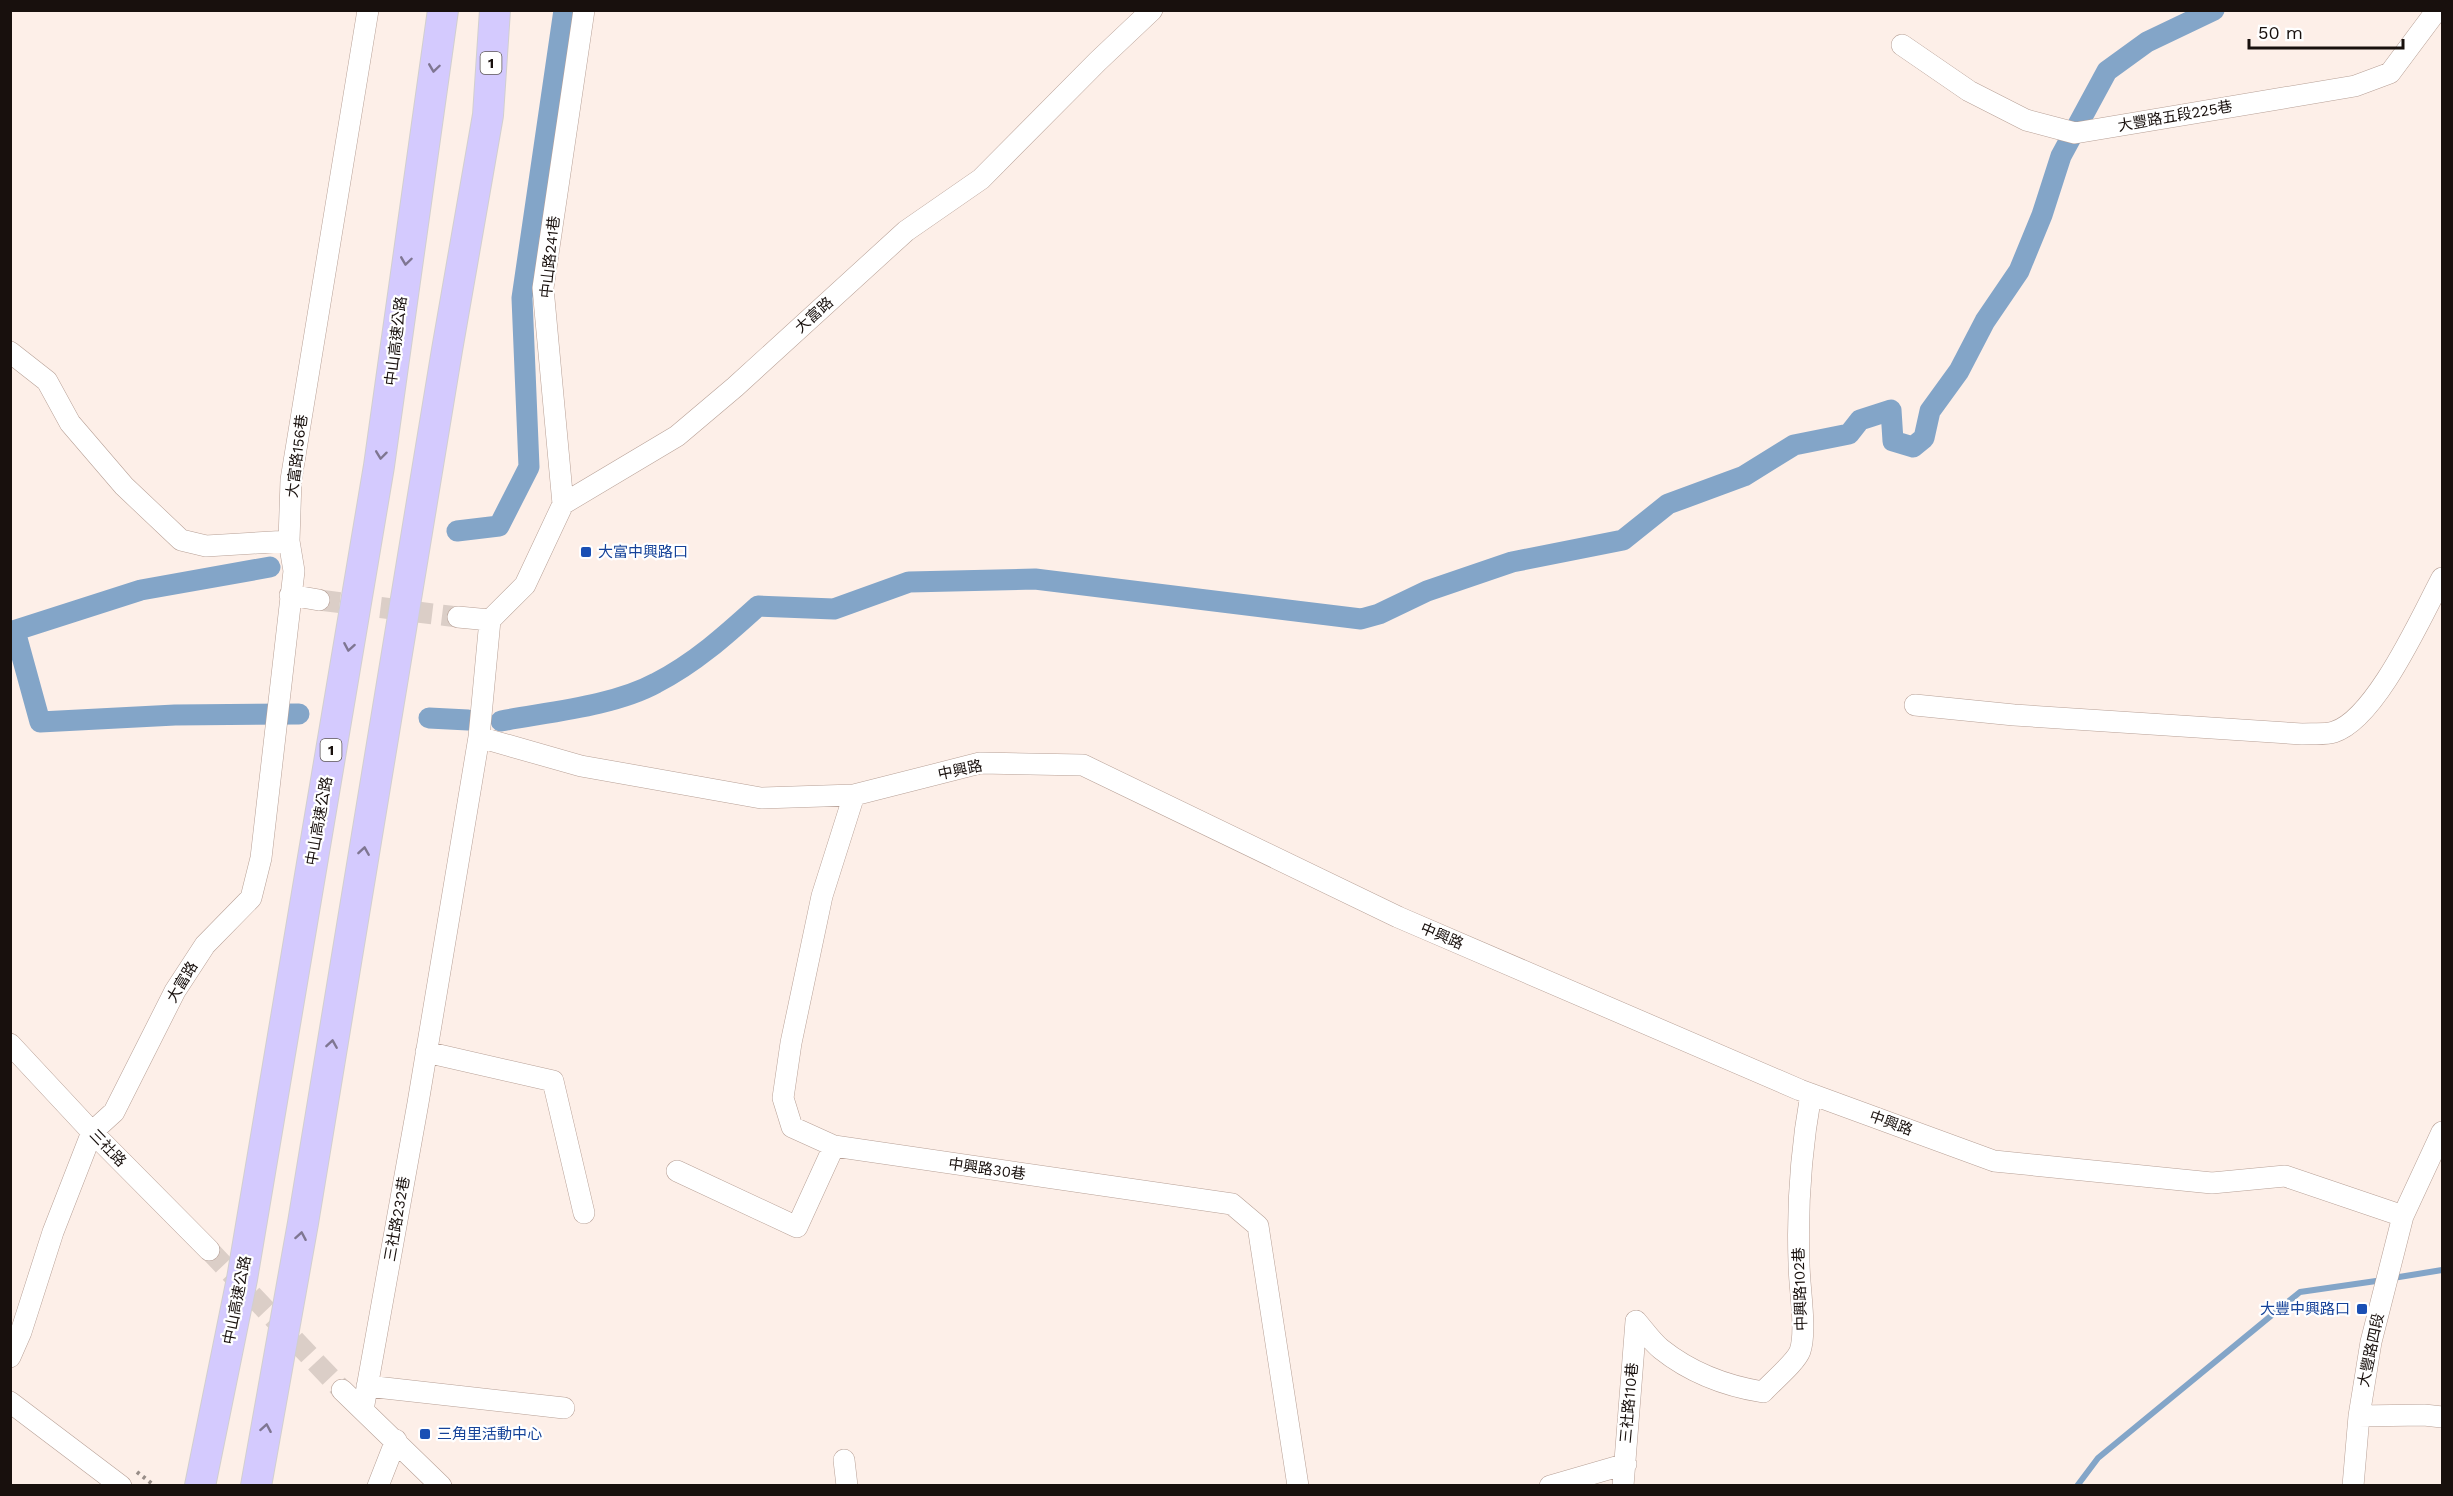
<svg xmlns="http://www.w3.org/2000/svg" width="2453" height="1496" viewBox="0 0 2453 1496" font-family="'Work Sans','Noto Sans TC',sans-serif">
<rect width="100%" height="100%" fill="#fdefe8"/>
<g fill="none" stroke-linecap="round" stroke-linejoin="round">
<!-- stream -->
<path stroke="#83a5c8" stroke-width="6" d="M2393,1278L2442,1270
M2077,1486L2098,1458L2300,1292L2383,1280"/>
<!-- canal -->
<path stroke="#83a5c8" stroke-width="21" d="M457,531L499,526L529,467L522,298L564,10
M15,631L40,722L175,715L299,714
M10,632L141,590L270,567
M429,718L468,720
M501,721C548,712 614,706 656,683C695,663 726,635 758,606L834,609L909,582L1035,579L1361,619L1379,614L1427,591L1512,562L1623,540L1668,504L1744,476L1794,445L1849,434L1860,420L1891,410L1893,441L1913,447L1924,438L1930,411L1959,371L1985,321L2019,271L2042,215L2061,156L2107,71L2147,42L2214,10"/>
<!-- minor-tunnel -->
<path stroke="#dbcec7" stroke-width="21" stroke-dasharray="21 10" stroke-linecap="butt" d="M319,600L458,617
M209,1250L342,1390"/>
<defs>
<path id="minor" d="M1902,45L1969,91L2026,120L2075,133L2355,86L2390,73L2437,10
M10,352L47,381L70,423L124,486L181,540L206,546L289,541
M563,504L543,288L584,10
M290,595L319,600
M458,617L490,620
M1915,705L2014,715L2302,734C2312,733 2325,735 2334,732C2376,719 2421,617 2442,578
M479,737L581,766L761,798L854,795L980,763L1083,765L1398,917L1800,1090L1994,1161L2212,1183L2285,1176L2403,1216
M854,795L822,896L791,1043L783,1098L792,1127L834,1146L1232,1204L1258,1226L1298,1486
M10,1044L92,1132L209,1250
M426,1052L553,1081L584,1213
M677,1171L797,1227L834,1146
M1636,1321C1644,1330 1652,1342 1661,1349C1691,1373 1726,1386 1763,1392C1772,1382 1796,1362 1800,1351C1807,1331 1799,1286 1799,1263C1797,1206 1801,1150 1811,1094
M10,1357L21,1332L53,1232L92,1132L114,1112L175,991L205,945L251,898L261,858L294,571L289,541L291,480L368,10
M367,1386L564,1408
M342,1390L441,1486
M10,1402L121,1486
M363,1410L418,1103L479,737L490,620L525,585L563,504L677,436L735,387L906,231L981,179L1098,61L1152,10
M2359,1416L2424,1415L2442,1417
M844,1460L847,1486
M378,1486L396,1440
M1550,1486L1626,1464
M1623,1486L1636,1321
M2353,1486L2359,1416L2371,1342L2403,1216L2442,1132"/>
<path id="highway" d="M200,1486L242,1279L379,466L443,10
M256,1486L303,1223L447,350L488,115L495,10"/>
</defs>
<!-- minor casing -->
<use href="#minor" stroke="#b7a096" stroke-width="22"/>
<!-- highway casing -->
<use href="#highway" stroke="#d1cfcf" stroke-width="32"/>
<!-- path -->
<path stroke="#988d88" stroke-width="4" stroke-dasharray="3 4.5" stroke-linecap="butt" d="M137,1472L155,1486"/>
<!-- minor -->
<use href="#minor" stroke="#fff" stroke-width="21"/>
<!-- highway -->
<use href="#highway" stroke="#d4cafe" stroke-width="30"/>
</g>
<!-- one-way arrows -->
<defs><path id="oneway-chevron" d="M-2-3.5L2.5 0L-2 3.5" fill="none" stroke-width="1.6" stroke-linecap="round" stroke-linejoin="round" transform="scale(1.5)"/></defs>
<g stroke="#7f7692">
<use href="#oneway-chevron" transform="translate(434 68) rotate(98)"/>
<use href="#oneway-chevron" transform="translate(406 261) rotate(98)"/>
<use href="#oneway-chevron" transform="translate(381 455) rotate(97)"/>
<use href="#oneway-chevron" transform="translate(349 647) rotate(100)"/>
<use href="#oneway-chevron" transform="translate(364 851) rotate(-81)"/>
<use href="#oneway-chevron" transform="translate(332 1044) rotate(-81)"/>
<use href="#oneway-chevron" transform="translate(301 1236) rotate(-80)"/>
<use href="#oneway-chevron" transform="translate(266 1428) rotate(-80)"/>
</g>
<!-- markers -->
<g fill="#1a4fb4" stroke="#fff" stroke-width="2">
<rect x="580" y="546" width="12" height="12" rx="3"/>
<rect x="2356" y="1303" width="12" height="12" rx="3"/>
<rect x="419" y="1428" width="12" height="12" rx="3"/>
</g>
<g text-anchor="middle" stroke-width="4.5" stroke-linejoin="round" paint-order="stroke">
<!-- shield labels -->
<g fill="#fff" stroke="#5d5856" stroke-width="1.5">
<rect x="480.5" y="52" width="21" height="22" rx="4.5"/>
<rect x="320.5" y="739" width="21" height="22" rx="4.5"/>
</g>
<g font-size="14" font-weight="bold" fill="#18100d">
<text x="491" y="68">1</text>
<text x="331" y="755">1</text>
</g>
<!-- street labels -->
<g font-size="15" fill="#18100d" stroke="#fff">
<text transform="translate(2175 116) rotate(-10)" y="5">大豐路五段225巷</text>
<text transform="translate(550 257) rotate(-84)" y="5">中山路241巷</text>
<text transform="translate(814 315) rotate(-42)" y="5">大富路</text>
<text transform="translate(396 341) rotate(-83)" y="5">中山高速公路</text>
<text transform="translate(297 456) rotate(-83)" y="5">大富路156巷</text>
<text transform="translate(960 770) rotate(-12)" y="5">中興路</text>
<text transform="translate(319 821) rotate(-80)" y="5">中山高速公路</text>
<text transform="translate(1442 936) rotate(23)" y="5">中興路</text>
<text transform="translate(182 982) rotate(-59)" y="5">大富路</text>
<text transform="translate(1891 1123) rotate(20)" y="5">中興路</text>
<text transform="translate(108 1148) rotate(46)" y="5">三社路</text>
<text transform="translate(987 1169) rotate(8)" y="5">中興路30巷</text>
<text transform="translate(397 1219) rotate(-80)" y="5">三社路232巷</text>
<text transform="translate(1800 1289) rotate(-92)" y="5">中興路102巷</text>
<text transform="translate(237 1300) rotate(-79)" y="5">中山高速公路</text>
<text transform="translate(2371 1350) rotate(-78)" y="5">大豐路四段</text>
<text transform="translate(1629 1403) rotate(-85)" y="5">三社路110巷</text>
</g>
<!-- transit labels -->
<g font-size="15" fill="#164399" stroke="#fff" text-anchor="start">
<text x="598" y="557">大富中興路口</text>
<text x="2350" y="1314" text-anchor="end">大豐中興路口</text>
<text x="437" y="1439">三角里活動中心</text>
</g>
</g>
<!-- border -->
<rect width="2453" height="1496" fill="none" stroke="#18100d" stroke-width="24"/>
<!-- scale -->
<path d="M2249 39v9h154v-9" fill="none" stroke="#18100d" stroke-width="3"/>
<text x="2258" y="39" font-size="18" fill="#18100d" stroke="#ffffff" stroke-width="4.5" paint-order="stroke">50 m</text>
</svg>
